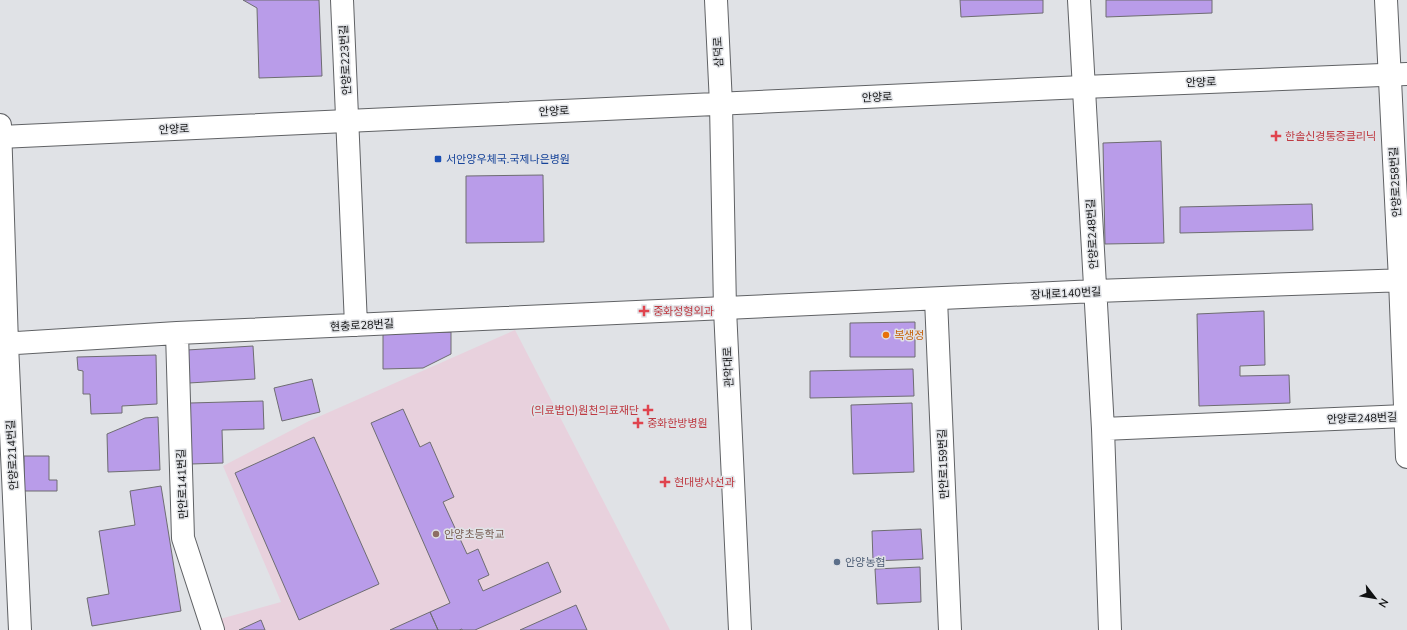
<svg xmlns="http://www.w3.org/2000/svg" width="1407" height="630" viewBox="0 0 1407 630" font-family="'Nunito Sans','Noto Sans KR',sans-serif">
<rect width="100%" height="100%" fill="#e0e2e6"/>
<!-- education -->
<path fill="#e8d1dd" d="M515,330L670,630H224L220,619L281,602L223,466L309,421Z"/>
<!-- building -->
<path fill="#b99ce9" stroke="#6e6d71" d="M243,0H319L322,76L259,78L257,8Z
M960,0H1043V13L961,17Z
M1106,0H1212V13L1106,17Z
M1161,141L1164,243L1105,244L1103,143Z
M543,175L544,242L466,243V176Z
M1312,204L1313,230L1180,233V207Z
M1264,311L1265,365L1240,366V376L1289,375L1290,403L1199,406L1197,314Z
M915,322V357H850V323Z
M451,332V354L423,368L383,369V333Z
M253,346L255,379L189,383L187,350Z
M156,355L157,404L122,406V413L91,414L90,394H83V371L78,370L77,357Z
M913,369L914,396L810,398V371Z
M312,379L320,412L282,421L274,388Z
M263,401L264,429L222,430L223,463L191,464L190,403Z
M912,403L914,472L853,474L851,405Z
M403,409L420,447L430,442L454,497L443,502L467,554L478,549L489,575L478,580L483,591L548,562L561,592L475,630H462V629L459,630H438L430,612L450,603L371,423Z
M158,417L160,470L108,472L107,434L145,418Z
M314,437L379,584L299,620L235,473Z
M24,456H49V480H57V491H24Z
M161,486L181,611L92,626L87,598L109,594L99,531L135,525L130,491Z
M921,529L923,559L873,561L872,531Z
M920,567L921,602L877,604L875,569Z
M576,605L587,630H520Z
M430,612L438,630H390Z
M261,620L265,630H239Z"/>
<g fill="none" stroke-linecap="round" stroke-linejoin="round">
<defs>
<path id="minor" d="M342,0L356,325
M1079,0L1103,429L1110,630
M1386,0L1400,280L1407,457
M0,125L7,344L20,630
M936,299L950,630
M177,333L183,538L213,630
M0,344L177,333L1096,291L1407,280
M1103,429L1405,416"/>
<path id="tertiary" d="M716,0L721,104L725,309L740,630
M0,137L1083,87L1407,74"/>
</defs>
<!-- minor casing -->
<use href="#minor" stroke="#606265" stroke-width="24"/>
<!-- tertiary casing -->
<use href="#tertiary" stroke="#606265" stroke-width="24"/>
<!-- minor -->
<use href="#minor" stroke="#fff" stroke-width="22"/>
<!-- tertiary -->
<use href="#tertiary" stroke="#fff" stroke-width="22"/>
</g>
<!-- markers -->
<g fill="#e0444e" stroke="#e0e2e6" stroke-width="1.5">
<path d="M1274 130h4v4h4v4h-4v4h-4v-4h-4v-4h4z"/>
<path d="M642 305h4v4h4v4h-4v4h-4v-4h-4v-4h4z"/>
<path d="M646 404h4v4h4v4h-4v4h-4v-4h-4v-4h4z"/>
<path d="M636 417h4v4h4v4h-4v4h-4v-4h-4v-4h4z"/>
<path d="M663 476h4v4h4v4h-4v4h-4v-4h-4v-4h4z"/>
</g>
<rect fill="#1a4fb4" stroke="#e0e2e6" stroke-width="1.5" x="434" y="155" width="8" height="8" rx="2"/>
<circle fill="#e8710a" stroke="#e0e2e6" stroke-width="1.5" cx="886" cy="335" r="4"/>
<circle fill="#8d6e63" stroke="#e0e2e6" stroke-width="1.5" cx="436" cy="534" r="4"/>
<circle fill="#5c6f8a" stroke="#e0e2e6" stroke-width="1.5" cx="837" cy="562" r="4"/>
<g text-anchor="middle" stroke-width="3" stroke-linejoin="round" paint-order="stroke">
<!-- street labels -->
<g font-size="11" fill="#101112" stroke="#e0e2e6">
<text transform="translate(718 52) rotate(-93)" y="4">삼덕로</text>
<text transform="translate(345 60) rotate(-93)" y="4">안양로223번길</text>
<text transform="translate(1201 82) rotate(-2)" y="4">안양로</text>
<text transform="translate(877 97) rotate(-3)" y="4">안양로</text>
<text transform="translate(554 111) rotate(-3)" y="4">안양로</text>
<text transform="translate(174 129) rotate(-3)" y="4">안양로</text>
<text transform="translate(1395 182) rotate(-93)" y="4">안양로258번길</text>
<text transform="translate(1092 234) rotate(-93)" y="4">안양로248번길</text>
<text transform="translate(1066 293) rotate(-3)" y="4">장내로140번길</text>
<text transform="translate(362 325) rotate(-3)" y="4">현충로28번길</text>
<text transform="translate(728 367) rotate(-93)" y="4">관악대로</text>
<text transform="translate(1362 418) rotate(-2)" y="4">안양로248번길</text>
<text transform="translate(12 455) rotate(-93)" y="4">안양로214번길</text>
<text transform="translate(943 464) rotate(-92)" y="4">만안로159번길</text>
<text transform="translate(182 484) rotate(-92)" y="4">만안로141번길</text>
</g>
<!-- health labels -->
<g font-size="11" fill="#be3a42" stroke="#e0e2e6" text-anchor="start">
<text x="1285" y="140">한솔신경통증클리닉</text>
<text x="653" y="315">중화정형외과</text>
<text x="639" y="414" text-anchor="end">(의료법인)원천의료재단</text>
<text x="647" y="427">중화한방병원</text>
<text x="674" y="486">현대방사선과</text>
</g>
<!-- transit labels -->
<g font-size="11" fill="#164399" stroke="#e0e2e6" text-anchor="start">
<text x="446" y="163">서안양우체국.국제나은병원</text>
</g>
<!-- food labels -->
<g font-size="11" fill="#c56008" stroke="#e0e2e6" text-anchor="start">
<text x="894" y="339">복생정</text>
</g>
<!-- education labels -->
<g font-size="11" fill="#785e54" stroke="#e0e2e6" text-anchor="start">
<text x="444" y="538">안양초등학교</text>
</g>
<!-- service labels -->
<g font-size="11" fill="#4e5e75" stroke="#e0e2e6" text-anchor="start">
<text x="845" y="566">안양농협</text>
</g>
</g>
<!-- north arrow -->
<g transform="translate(1375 598) rotate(121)" stroke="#e0e2e6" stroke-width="3" paint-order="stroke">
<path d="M0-3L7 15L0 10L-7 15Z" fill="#101112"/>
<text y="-6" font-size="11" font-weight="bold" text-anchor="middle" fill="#101112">N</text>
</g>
</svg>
